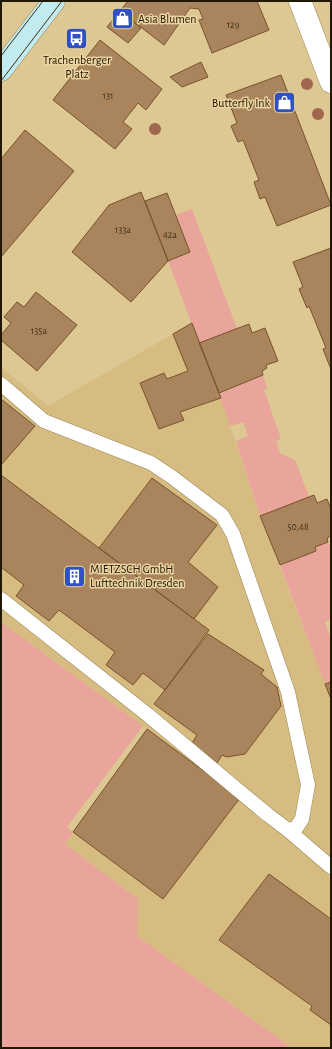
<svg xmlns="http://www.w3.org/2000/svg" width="332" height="1049" viewBox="0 0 332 1049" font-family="'Alegreya Sans',sans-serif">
<rect width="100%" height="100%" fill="#ddc793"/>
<!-- built -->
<path fill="#d6bc81" d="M192,323L221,398L260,516L331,699V1048H292L137,936L138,899L65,844L147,729L1,622V367L48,406Z"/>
<!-- green -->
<path fill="#e9a49c" d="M192,209L237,329L199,343L168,261L190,252L176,215Z
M263,375L267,388L264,390L281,439L276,441L280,453L295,460L309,497L260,516L236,441L248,436L243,422L230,426L219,393Z
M328,542L331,549V619L325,622L329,634H331V682L325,684L280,565L316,551L315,547Z
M1,622L143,726L67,827L73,832L65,844L138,899L137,936L292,1048H1Z"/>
<!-- building -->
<path fill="#aa845c" stroke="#76532c" d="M128,1H257L269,30L212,53L199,20L203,19L199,9L190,8L164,45L120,11Z
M120,11L141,28L128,43L107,27Z
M100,40L162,89L146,110L138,103L123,122L132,129L115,149L53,100Z
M201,62L208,77L182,87L170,77Z
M281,75L331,205L277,226L265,197L260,199L254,182L259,180L243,140L238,142L231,126L237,123L226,95Z
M25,130L74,171L1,257V159Z
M141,192L168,261L131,302L72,252L109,205Z
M167,193L190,252L168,261L145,201Z
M331,248V367H330L323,349L326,348L309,306L307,308L299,289L303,287L293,262Z
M36,292L77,325L37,371L1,340V335L11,323L4,317L17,302L24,307Z
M192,323L221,398L180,412L184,420L159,429L140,383L164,373L167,379L188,371L173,334Z
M249,324L252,333L265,328L278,361L266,365L267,368L262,371L263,375L219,393L199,343Z
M1,399L35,426L1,465Z
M1,475L209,630L165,690L143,673L133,685L106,665L115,652L59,610L49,621L16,596L24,585L1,567Z
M152,478L217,525L188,562L218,587L194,619L99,548Z
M314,495L317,503L327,499L331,509V536L327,538L328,542L315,547L316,551L280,565L260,516Z
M208,634L264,670L261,674L277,687L281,706L245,754L227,757L222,755L217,763L192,743L197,735L154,704Z
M331,682V699L325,684Z
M147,729L240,798L163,899L73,832Z
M269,874L331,919V1025L310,1010L312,1006L219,940Z"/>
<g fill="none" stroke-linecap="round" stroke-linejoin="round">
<defs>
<path id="lane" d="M1,384L44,421L151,463L172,477L222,515L233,534L288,692L308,785L302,819L296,828L288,830L268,815L148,715L1,599
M288,830L331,867"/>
<path id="street" d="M300,1L331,82"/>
<path id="secondary" d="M1,70L54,1"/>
</defs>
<!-- lane casing -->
<use href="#lane" stroke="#9c8655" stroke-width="15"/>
<!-- street casing -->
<use href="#street" stroke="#9c8655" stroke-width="23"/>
<!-- secondary casing -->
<use href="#secondary" stroke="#9c8655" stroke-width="23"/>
<!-- lane -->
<use href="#lane" stroke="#fff" stroke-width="14"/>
<!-- street -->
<use href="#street" stroke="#fff" stroke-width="22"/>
<!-- secondary -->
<use href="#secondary" stroke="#c2ebf0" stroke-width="22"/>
<!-- tram -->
<path stroke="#392e17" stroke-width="1" d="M1,56L43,1
M1,81L62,1"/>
</g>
<!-- trees -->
<g fill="#a2654d">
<circle cx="307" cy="84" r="6"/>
<circle cx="318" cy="114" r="6"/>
<circle cx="155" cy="129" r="6"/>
</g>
<!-- icons -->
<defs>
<symbol id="shop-square" viewBox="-11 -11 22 22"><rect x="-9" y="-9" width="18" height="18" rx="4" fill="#3051c1" stroke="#ebd4a0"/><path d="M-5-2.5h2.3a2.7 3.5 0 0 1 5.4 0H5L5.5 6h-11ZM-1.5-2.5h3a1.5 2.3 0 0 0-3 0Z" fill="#fff"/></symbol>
<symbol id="bus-square" viewBox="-11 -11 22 22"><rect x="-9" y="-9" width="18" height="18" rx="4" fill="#3051c1" stroke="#ebd4a0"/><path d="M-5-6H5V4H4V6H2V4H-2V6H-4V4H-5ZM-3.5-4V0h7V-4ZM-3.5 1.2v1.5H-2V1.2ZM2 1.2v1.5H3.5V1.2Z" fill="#fff"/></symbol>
<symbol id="building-square" viewBox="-11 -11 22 22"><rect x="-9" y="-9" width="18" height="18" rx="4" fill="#3051c1" stroke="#ebd4a0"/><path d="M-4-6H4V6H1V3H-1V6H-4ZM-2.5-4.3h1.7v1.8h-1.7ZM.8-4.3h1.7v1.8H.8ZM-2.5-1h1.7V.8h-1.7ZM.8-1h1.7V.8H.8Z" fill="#fff"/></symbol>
</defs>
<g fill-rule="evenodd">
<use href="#shop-square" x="110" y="6" width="25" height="25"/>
<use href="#bus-square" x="64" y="26" width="25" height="25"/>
<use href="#shop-square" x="272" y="90" width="25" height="25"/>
<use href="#building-square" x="62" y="564" width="25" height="25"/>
</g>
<g text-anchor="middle" stroke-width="3" stroke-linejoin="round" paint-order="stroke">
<!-- number labels -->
<g font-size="10" fill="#42321a">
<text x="233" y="28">129</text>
<text x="108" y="99">131</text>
<text x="123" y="233">133a</text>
<text x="170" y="238">42a</text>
<text x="39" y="334">135a</text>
<text x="298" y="530">50,48</text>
</g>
<!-- poi labels -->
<g font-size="12" fill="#201704" stroke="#ebd4a0" text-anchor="start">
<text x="138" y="23">Asia Blumen</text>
<text x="77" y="64" text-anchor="middle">Trachenberger<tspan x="77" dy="14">Platz</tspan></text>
<text x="270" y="107" text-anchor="end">Butterfly Ink</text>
<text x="90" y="573">MIETZSCH GmbH<tspan x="90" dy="14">Lufttechnik Dresden</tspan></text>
</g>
</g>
<!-- border -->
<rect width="332" height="1049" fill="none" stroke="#201704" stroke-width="4"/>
</svg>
